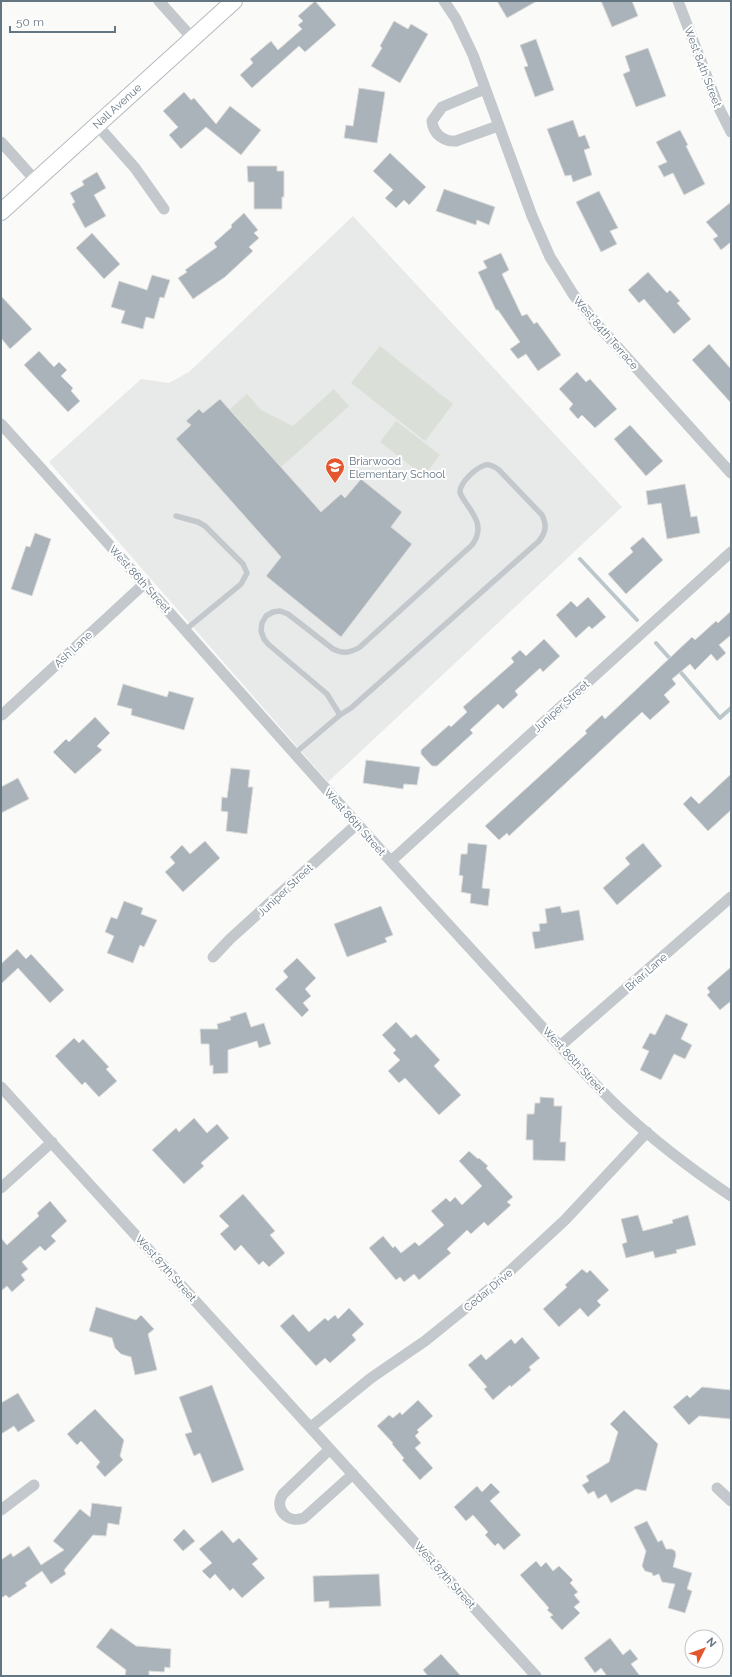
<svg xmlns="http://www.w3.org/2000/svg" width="732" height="1677" viewBox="0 0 732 1677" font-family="Raleway,sans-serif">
<rect width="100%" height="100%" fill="#fafaf8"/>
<!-- built -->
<path fill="#e8e9e9" d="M353,216L622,507L328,782L49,462L141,379L169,383L189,372Z"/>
<!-- green -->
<path fill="#dadfd7" d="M380,346L453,404L425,441L351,383Z
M334,389L349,406L281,467L230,409L247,394L261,410L293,426Z
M396,421L440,455L424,476L380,442Z"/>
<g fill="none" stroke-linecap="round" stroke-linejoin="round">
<!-- stream -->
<path stroke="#bbc7cb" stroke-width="4" d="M580,559L637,620
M656,643L673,662
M677,668L720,718L731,708"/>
</g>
<!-- building -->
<path fill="#aab3b9" stroke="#dcdcda" d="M315,1L336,25L305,52L299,46L252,88L240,75L253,63L250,59L271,41L278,50L302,29L298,25L303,21L298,16Z
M497,1H537L507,18Z
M601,1H632L638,16L612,27Z
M394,21L408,29L411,24L428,34L400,83L371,66L382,48L380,46Z
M536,39L554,90L535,97L524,67L528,66L520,45Z
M648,48L666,96L636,107L623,74L630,71L625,56Z
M359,88L385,92L377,143L344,138L346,125L353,126Z
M184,92L191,100L194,98L216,124L230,106L261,130L241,155L206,127L181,149L169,135L178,127L163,111Z
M573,120L579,137L585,135L590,148L584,150L592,175L573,182L571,175L565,176L547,129Z
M680,130L688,145L686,146L705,184L684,195L673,173L664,177L658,166L667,162L656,142Z
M390,153L426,187L409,205L404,200L396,208L385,198L393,190L373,171Z
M247,166H277V171H284V197H282V209H254V182H248Z
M97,172L106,188L94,195L106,216L85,228L72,204L75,202L70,193L84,185L82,181Z
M444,189L495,207L489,225L477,220L476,225L436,211Z
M599,191L618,228L610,231L617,244L601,252L576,202Z
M731,202V242L721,250L713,239L718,236L706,222Z
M244,213L258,230L254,233L259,238L249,247L253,251L225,277L193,299L178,278L187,272L185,270L217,247L214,243L232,227L231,225Z
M92,233L120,264L104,279L76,248Z
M501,253L509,270L502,274L522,316L527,314L534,324L537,322L561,355L538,371L526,354L518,359L510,349L520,342L498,310H496L478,272L487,268L483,261Z
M648,272L667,293L670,290L680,301L677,303L691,319L674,334L644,299L639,303L628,290Z
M152,275L170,280L164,298L160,297L154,319L146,317L143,329L121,323L125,311L111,307L119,281L147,290Z
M1,296L32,329L10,349L1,338Z
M709,344L731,369V403L692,360Z
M39,351L54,367L59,362L67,370L61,376L73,388L71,391L80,401L68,412L24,365Z
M577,372L586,382L590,379L617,409L595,428L582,415L578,419L569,409L573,404L559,389Z
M220,399L321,512L341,494L345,498L361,479L402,512L391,527L412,544L341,637L266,576L281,557L176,439L191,425L186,421L199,409L203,413Z
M630,425L663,461L646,476L614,439Z
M685,484L691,517L697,516L700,533L667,539L661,503L648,505L646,491Z
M35,533L51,539L32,596L11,589L26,546L30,547Z
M643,537L663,560L626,594L608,574L633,552L630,548Z
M588,597L606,617L592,629L589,626L576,638L556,615L571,601L577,607Z
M731,611V635L719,645L726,653L717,661L711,654L695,670L690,664L672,679L676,684L664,695L670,702L650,720L642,712L509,836L507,833L499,840L485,826L587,733L585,731L602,715L605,719L692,637L695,640L716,621L718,623Z
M544,639L560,656L543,672L540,668L515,691L518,695L503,709L498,704L470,730L473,733L437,766H432L421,754V750L449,725L451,727L467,712L463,707L514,662L511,658L520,650L526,656Z
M123,684L167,697L169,691L194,698L184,730L131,715L132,709L117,705Z
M95,717L110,733L97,746L102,750L75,774L53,752L66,739L69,742Z
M366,760L420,767L417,785L404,784L403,789L363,783Z
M231,768L250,770L248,787H253L247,834L226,831L228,812L221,811L222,797L227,798Z
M731,774V810L708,831L683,804L691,796L699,804Z
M18,778L29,799L1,813V787Z
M205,841L220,858L183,892L165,872L175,863L170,857L182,845L190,854Z
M468,843L487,845L482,888L490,889L488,906L470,903L471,894L461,892L463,876L459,875L461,854H467Z
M643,843L662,866L617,905L603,888L630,864L625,858Z
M124,901L143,908L141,914L157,920L144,947L140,945L133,963L107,953L114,936L105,932L111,917L117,919Z
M381,906L393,935L385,938L387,942L347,957L334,924Z
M560,906L562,913L579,910L584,940L535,949L532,932L540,931L539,924L547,923L545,909Z
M17,949L26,959L31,954L64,990L50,1003L18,968L1,984V964Z
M297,958L316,978L305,989L311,996L303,1003L309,1010L302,1017L275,989L288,977L283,971Z
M731,967V1001L720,1010L707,995L710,992L707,988Z
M246,1012L251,1027L264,1023L271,1044L259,1048L257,1041L228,1050V1073L213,1074V1065L210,1066L209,1044H201L200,1029H218L217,1024L231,1020L230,1017Z
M666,1014L688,1024L681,1039L692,1045L685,1059L674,1054L661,1080L640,1070L649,1051L642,1048L650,1033L655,1035Z
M396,1022L411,1038L416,1034L440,1060L434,1066L461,1095L439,1115L405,1078L399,1083L388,1071L400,1060L393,1053L396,1050L382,1035Z
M74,1038L79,1043L83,1039L109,1067L106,1069L117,1081L99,1097L85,1082L82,1085L55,1056Z
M540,1097L554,1098V1106H562L560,1142H566L565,1161L533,1160V1140H526L527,1114H534L535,1103H540Z
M194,1118L207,1133L217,1124L229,1138L201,1163L204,1166L184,1184L152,1150L176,1128L179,1132Z
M469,1151L478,1159L479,1158L488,1166L486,1168L513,1197L507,1202L511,1205L488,1226L484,1222L471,1234L467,1230L447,1249L451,1253L419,1280L414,1274L404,1282L400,1277L396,1280L369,1248L383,1236L393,1248L395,1246L401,1253L415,1242L419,1246L444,1225L431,1211L446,1198L450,1202L455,1197L462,1205L482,1186L459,1161Z
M243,1194L275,1231L270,1235L285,1253L269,1267L263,1261L259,1265L241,1245L235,1251L220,1234L229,1226L219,1216Z
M50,1201L67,1221L51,1236L56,1241L45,1251L40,1246L22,1262L28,1269L21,1275L25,1280L12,1292L7,1286L1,1291V1238L7,1245L39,1216L37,1213Z
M638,1215L643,1231L673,1223L672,1220L688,1215L696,1245L676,1250L677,1253L655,1258L653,1251L626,1258L622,1244L627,1242L621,1219Z
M582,1269L587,1273L590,1270L609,1290L597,1301L601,1305L588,1317L580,1308L559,1327L543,1309L567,1287L565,1285Z
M96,1307L136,1320L141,1315L154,1329L148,1334L157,1370L135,1375L131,1357L121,1354L115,1348L112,1338L89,1331Z
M349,1308L364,1324L352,1335L356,1340L330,1363L325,1358L316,1366L280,1326L293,1314L309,1332L325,1318L328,1321L335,1315L338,1319Z
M522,1337L540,1358L529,1367L531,1370L511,1387L510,1385L493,1400L484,1389L487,1387L468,1365L481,1354L486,1360L511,1339L515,1344Z
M212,1385L244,1470L212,1483L200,1453L194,1456L185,1434L192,1432L179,1397Z
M702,1387L731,1390V1419L699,1416L689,1425L673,1407L687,1395L690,1398Z
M18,1393L35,1421L18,1432L14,1426L1,1434V1403Z
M418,1400L433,1416L417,1430L419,1432L415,1436L421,1443L415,1448L433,1468L420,1480L402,1460L404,1458L392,1444L393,1443L377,1426L389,1415L393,1418L400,1412L402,1415Z
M95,1409L124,1440L120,1456L123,1460L105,1477L96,1467L100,1462L81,1441L77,1445L67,1434Z
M624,1410L658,1444L646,1491L636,1489L611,1503L606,1494L598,1499L594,1491L588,1494L582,1485L589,1481L586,1476L609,1462L618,1432L610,1424Z
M491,1483L500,1492L490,1501L521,1535L504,1550L498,1543L495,1546L485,1535L488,1532L473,1515L466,1521L454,1507L477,1486L482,1492Z
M92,1503L122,1507L119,1525L108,1523L106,1536L93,1535L64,1570L66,1574L51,1584L42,1571L25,1583L27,1586L9,1598L6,1595L1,1598V1560L11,1553L13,1557L29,1546L41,1565L64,1550L53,1541L80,1509L90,1517Z
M647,1521L658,1542L662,1540L666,1549H672L675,1551L676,1555L673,1567L692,1573L687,1589L692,1591L685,1613L668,1608L675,1584L662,1582L659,1574L653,1576L652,1573L645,1571L642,1566L646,1551L634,1527Z
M184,1529L195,1541L183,1551L173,1540Z
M222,1530L233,1543L239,1538L258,1559L252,1564L265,1578L242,1598L233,1588L230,1591L215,1574L210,1579L202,1571L212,1563L199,1549Z
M536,1561L541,1567L546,1562L553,1571L559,1566L573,1580L570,1583L578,1592L574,1595L580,1602L574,1607L580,1613L562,1630L550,1617L553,1615L547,1610L549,1608L520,1575Z
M379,1574L381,1606L329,1608V1601L314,1602L313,1576Z
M111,1628L136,1646L171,1649L170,1668L165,1667L164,1672L149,1671V1676H125L126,1670L96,1647Z
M610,1638L623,1655L630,1649L638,1659L631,1664L640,1676H607L601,1668L595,1673L584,1658Z
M441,1654L461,1676H428L423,1670Z"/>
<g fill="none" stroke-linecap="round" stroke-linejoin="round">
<defs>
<path id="secondary" d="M1,212L234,1"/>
</defs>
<!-- secondary casing -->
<use href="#secondary" stroke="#b3babf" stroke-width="18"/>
<!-- lane -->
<path stroke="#c3c8cc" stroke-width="5.5" d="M176,516L198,522L205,526L243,564L247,573L241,584L185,630
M294,754L340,715L351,708L539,541C546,532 547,525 542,515L499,470C495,467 490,464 485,465C476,468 460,482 460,492C461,496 464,500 466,503C476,517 484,529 472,545L360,647C350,653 343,654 333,649L288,614L280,611L273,612L266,616L262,623L261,631L264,639L268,644L327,694L340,715"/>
<!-- street -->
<path stroke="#c3c8cc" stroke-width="11" d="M159,1L193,39
M444,1L456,19L473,55L532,216L550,257L573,294L595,322L731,473
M678,1L718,106L731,132
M485,89L442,107L432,121C433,134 444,142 456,141L498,126
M97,125L135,168L164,209
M1,142L36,181
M1,424C147,585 289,750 436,911C472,950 508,990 544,1029C568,1055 592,1082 618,1107C653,1140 691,1169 731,1196
M2,715L145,583
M391,861L731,552
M213,957L230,939L357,824
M560,1046L731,897
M1,1087L536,1676
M1,1188L52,1142
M311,1427L371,1378L425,1341L498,1282L565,1220L647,1132
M330,1449L283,1494C273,1509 288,1524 304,1518L353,1474
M717,1488L731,1501
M1,1510L34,1485"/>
<!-- secondary -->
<use href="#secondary" stroke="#fff" stroke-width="16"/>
</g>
<!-- icons -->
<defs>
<symbol id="school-pin" viewBox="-11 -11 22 30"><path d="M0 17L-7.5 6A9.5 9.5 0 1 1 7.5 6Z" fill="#e4572e" stroke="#fff"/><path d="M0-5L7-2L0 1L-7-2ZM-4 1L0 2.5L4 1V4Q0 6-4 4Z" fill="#fff"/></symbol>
</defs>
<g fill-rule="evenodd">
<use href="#school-pin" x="324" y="456" width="22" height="30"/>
</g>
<g text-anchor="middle" stroke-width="4" stroke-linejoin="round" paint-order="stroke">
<!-- street labels -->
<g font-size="11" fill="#657683" stroke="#fff">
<text transform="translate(703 67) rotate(69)" y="4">West 84th Street</text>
<text transform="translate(117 106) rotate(-42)" y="4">Nall Avenue</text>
<text transform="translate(606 333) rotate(49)" y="4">West 84th Terrace</text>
<text transform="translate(140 579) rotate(48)" y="4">West 86th Street</text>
<text transform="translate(73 649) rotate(-43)" y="4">Ash Lane</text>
<text transform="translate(561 706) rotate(-42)" y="4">Juniper Street</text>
<text transform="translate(355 822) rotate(48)" y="4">West 86th Street</text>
<text transform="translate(285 890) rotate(-43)" y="4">Juniper Street</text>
<text transform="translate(646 972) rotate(-41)" y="4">Briar Lane</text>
<text transform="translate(574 1060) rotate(47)" y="4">West 86th Street</text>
<text transform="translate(166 1268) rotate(48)" y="4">West 87th Street</text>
<text transform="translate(488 1290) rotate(-40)" y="4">Cedar Drive</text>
<text transform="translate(445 1575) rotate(48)" y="4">West 87th Street</text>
</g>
<!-- poi labels -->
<g font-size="11" fill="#657683" stroke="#fff" text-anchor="start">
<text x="349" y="465">Briarwood<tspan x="349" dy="13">Elementary School</tspan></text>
</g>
</g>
<!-- border -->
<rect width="732" height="1677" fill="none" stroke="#657683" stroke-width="4"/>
<!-- north arrow -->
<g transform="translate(704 1649) rotate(48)"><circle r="19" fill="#ffffff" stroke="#c1c8cd"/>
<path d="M0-3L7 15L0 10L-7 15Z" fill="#e4572e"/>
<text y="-6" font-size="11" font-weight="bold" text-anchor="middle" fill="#657683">N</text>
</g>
<!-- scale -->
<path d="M10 26v6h105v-6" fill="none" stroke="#657683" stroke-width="2"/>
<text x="16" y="26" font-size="12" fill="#657683" stroke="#ffffff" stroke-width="3" paint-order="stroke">50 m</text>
</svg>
